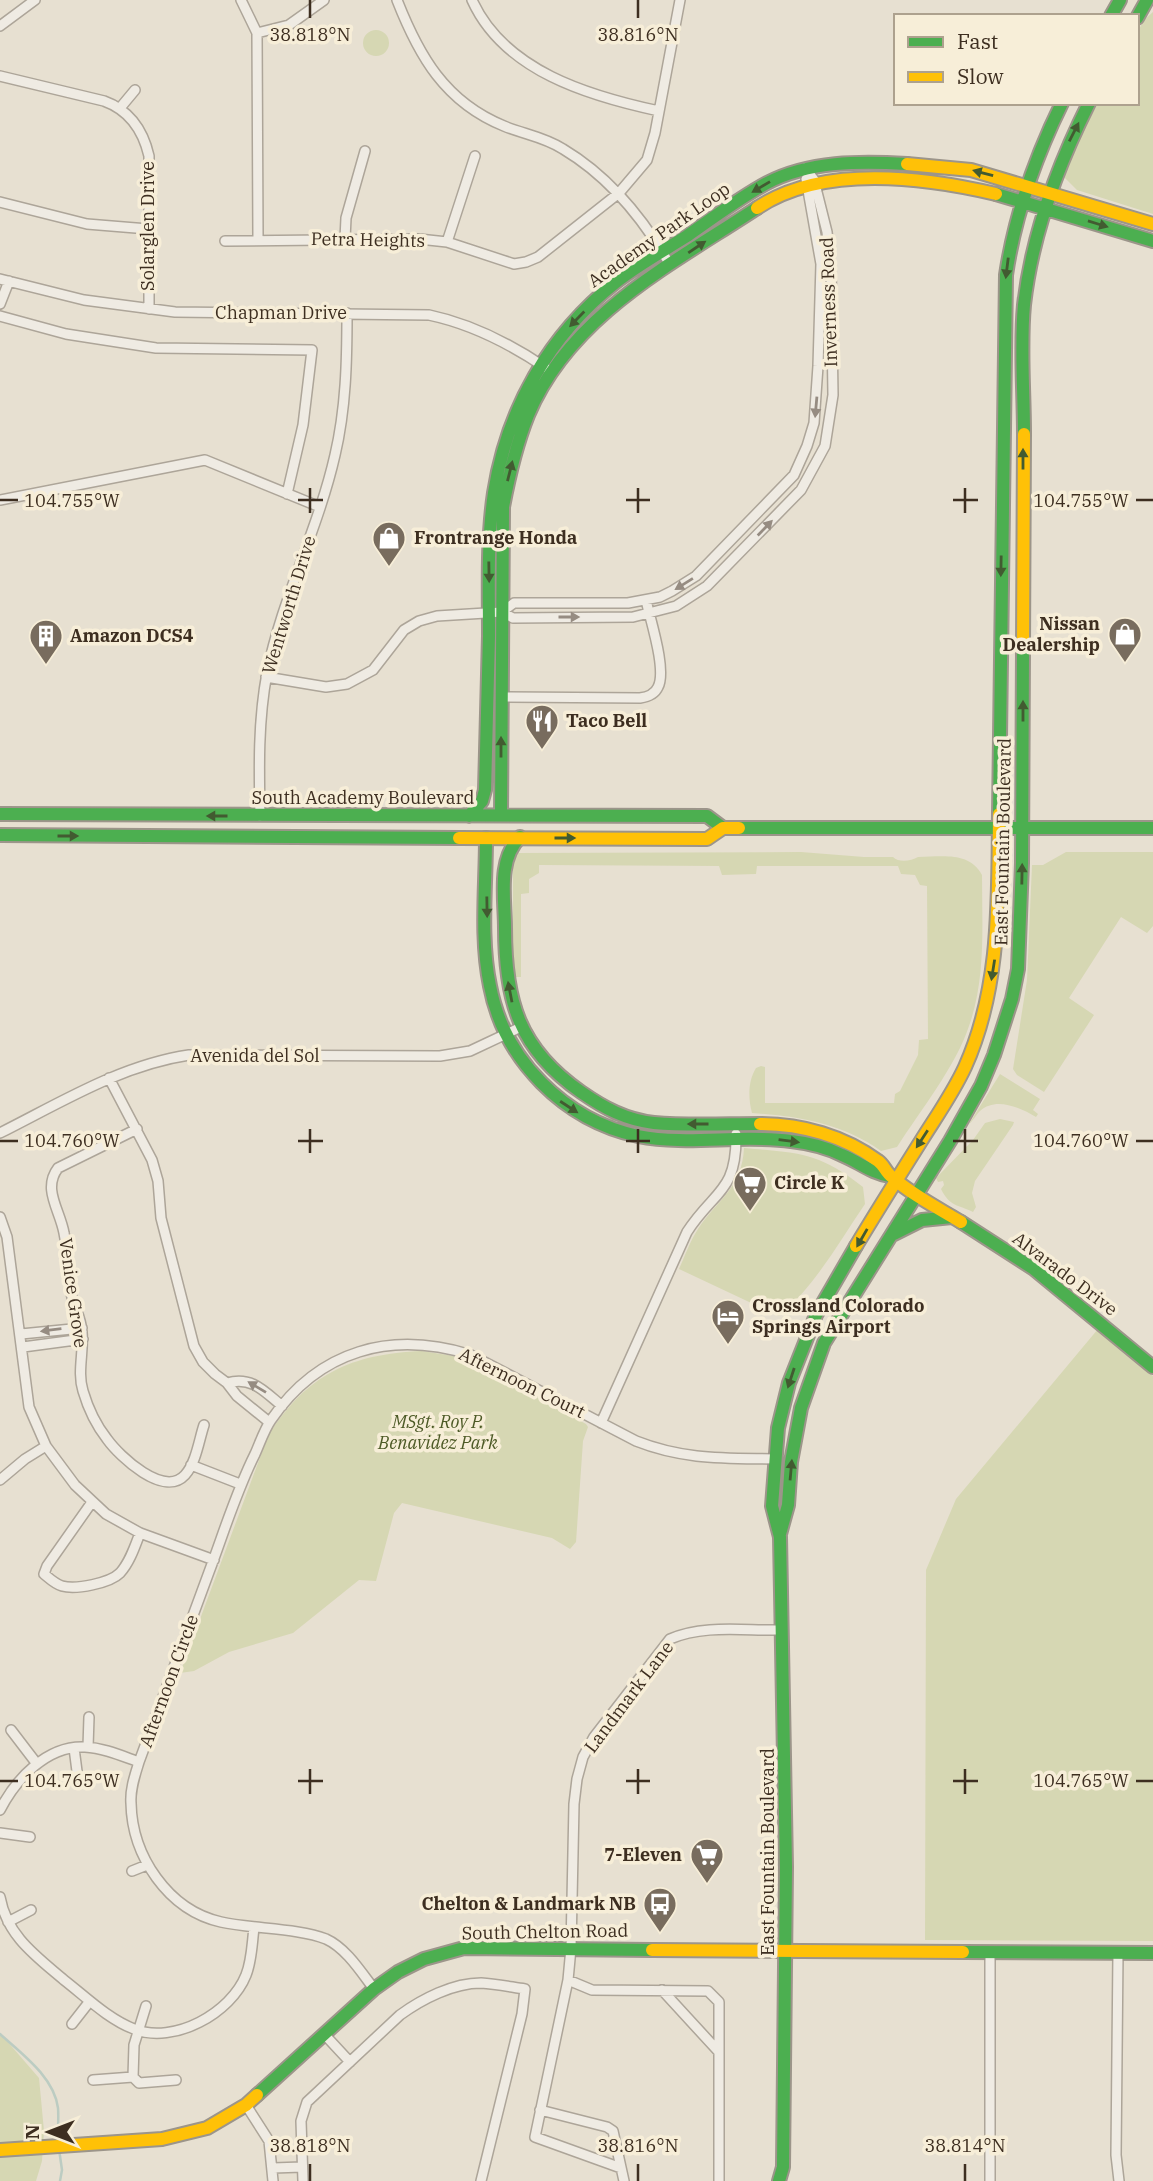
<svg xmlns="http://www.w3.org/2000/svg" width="1153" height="2181" viewBox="0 0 1153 2181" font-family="'IBM Plex Serif',serif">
<rect width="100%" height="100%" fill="#e7e0d1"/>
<!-- green -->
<path fill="#d6d7b3" d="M1153,12V214L1077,190L1062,175L1067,160L1098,103H1137V33L1144,20Z
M363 43a13 13 0 1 1 26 0a13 13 0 1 1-26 0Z
M801,852L864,857H893C899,863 911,861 918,857C942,857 969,851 982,875C982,926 986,978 969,1026C956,1066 920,1111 897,1147L881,1151C842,1123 798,1116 752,1113C748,1098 748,1081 756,1068L761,1066L765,1067V1103H894L895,1094L900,1091L918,1055L919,1040L928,1039L927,886L920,885L915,875L901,874L898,866H757L756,874L722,875L719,866L539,865V873L529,879V893L521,894V977H513V867L516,853Z
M1066,852H1153V926L1147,933L1121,917L1069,998L1094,1015L1044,1092L1017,1075L1013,1069L1027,980L1032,865H1043Z
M1000,1074L1040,1099L1033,1110L1038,1114L1036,1117C1021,1108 996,1096 980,1111C976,1115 973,1121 969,1124Z
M1000,1119L1014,1122L1013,1125L975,1181L972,1193L976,1207L973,1212C957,1204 950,1207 941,1189L944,1185L943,1181L938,1182L936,1178L973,1140L985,1123Z
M744,1148C799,1153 818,1152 863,1187L865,1204C839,1242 815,1286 779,1316L679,1269C685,1256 690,1241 698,1229C718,1199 742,1188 744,1148Z
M1098,1329L1153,1376V1941L925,1940L926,1570L956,1499Z
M422,1351L460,1357L476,1364L586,1424L588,1427L583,1441L576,1542L570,1549L552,1538L402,1503L394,1513L376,1581L359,1580L293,1633L229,1652L194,1671L180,1673L268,1436C307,1374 351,1354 422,1351Z
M0,2033L39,2078L44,2131L42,2161L36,2181H0Z"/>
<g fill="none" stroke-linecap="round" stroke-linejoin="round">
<!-- stream -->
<path stroke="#bcccc2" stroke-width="2.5" d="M0,2034C22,2054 54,2077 58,2108C59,2119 57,2131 59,2142
M59,2149L62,2170L60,2181"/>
<defs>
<path id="street" d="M241,0L257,33L258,239
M397,0C419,56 445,102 504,126C523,134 545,137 563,149C610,177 643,218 670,265
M472,0C504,71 589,96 659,111
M0,26L35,0
M257,33L289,25L324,0
M0,76L104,101C129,110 143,130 149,156V309
M120,108L135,90
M0,202L87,224L148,229
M345,239L346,218L365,151
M225,241L419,239L447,242L514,264L526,262L538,257L619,193L647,160L655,133L680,0
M447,242L475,156
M0,279L84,300L175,312L429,315C472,324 509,343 546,368
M0,304L9,281
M0,316L66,334L156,348L312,350L303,425L287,494
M0,500L205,460L320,507
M502,612L514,603H628L660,597L672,591L696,576L794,475L807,446L814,423L818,366L821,264L806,179
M266,677L326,687L347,684L373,670L404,630L419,621L437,616L502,612L513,618L633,617L676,606L707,586L801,490L825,446L833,395L831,268L827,232L817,192L815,181L805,168
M502,697L640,698C647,697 655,694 658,687C667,670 650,619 646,600
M260,816C259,768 258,721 267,673C282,598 318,530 335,455C346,408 347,361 347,313
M109,1078L152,1160L158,1181L161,1218L194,1346L203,1362L215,1374L227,1383L237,1396L269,1422
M137,1129L58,1168C42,1189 60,1210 64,1233C68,1252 68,1272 71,1292C73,1307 81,1315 82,1332C84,1352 77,1372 83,1391C88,1408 96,1425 107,1439C120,1457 164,1498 185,1475C196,1463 199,1440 204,1425
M0,1133C60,1103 121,1065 189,1055L440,1056L470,1051L521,1027
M0,1217L7,1237L29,1407L46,1446L75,1485L106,1514L140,1533L214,1560
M21,1334L82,1328
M23,1347L83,1339
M227,1383C252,1376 264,1391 282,1406
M601,1423L687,1232C714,1190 737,1193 736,1134
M191,1465L240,1484
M0,1480L25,1459L46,1446
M92,1502L47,1566L44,1574C50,1579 55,1584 62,1586C76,1590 110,1583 120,1573C130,1562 135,1546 140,1533
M11,1730L37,1764
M88,1747L89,1717
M74,1748L78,1779
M0,1810C16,1779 47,1745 85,1747C104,1748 122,1756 139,1762
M0,1833L30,1837
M132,1871L147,1865
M0,1897C7,1936 36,1956 64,1980C86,1997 108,2019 134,2029C174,2045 231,2013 246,1975C252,1960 252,1943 254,1928
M8,1922L31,1910
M1118,1953L1116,2155L1119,2181
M568,1980L592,1990L708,1991L719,2002V2181
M374,1989C361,1972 346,1948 326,1939C298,1928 253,1929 221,1922C168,1910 132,1856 131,1803C130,1789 135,1775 139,1762C162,1699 186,1636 209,1572C224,1532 236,1492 255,1454C260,1443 264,1430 271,1420C319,1350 391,1330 471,1355L636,1441C684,1460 725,1458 775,1459
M662,1990L718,2051
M146,2006L134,2045L133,2077L139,2083L176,2080
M72,2024L90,2001
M324,2034L350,2062
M93,2080L133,2077
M246,2105L269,2141L273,2181
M540,2110L607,2127L613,2131L624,2181
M273,2168L302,2167
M621,2168L535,2137L568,1980L571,1948L574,1804L577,1779L583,1757L594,1737L670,1639C704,1624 745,1631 782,1630
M303,2181L301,2121L307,2102L400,2015C422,1999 453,1983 481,1983C496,1984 511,1987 525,1989L522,2014L481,2181
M990,2181V1952"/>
<path id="fast" d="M1111,16L1120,0
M1137,18L1147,0
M996,194L1153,241
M1024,434C1024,391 1020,347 1024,305C1032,234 1057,167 1089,103
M0,814L707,816L723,828
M999,814L1006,275C1015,214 1035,158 1062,103
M501,815L503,507C509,475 516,445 528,415C570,315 672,264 757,208
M469,816L482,801L485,790C486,739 488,687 489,636C489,589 487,540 494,493C507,409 549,335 616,282C638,265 663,251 687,236C713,218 739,198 767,183C809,161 860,161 907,164
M739,828H1153
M0,835L459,838
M520,837C497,860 505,898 505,928C505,1001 519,1049 581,1092C604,1108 626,1120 654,1123C688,1126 725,1124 760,1124
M486,838C486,887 480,938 490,986C504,1060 564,1120 638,1136C688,1146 740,1134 791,1141C809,1143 826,1147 842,1155C859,1162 871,1173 890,1176
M961,1222L1034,1269L1153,1367
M894,1234L922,1220L952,1217
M780,1534L788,1505L791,1462L801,1408L824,1343L950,1141L981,1086L994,1055L1012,999L1018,969L1022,863L1023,647
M963,1952L1153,1953
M257,2095L374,1989L398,1972L424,1959L464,1948L652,1950
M779,2181L783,2167L786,1867L780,1537L772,1506L778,1428L789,1383L816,1315L856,1246"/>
<path id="slow" d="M907,164L971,170L1153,224
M757,208C823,164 923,177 996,194
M1023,647L1024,434
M459,838L707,839L723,828H739
M760,1124C802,1124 844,1136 878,1161C884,1165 886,1173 892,1177C912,1195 938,1208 961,1222
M856,1246C877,1211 899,1176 921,1141C936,1117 953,1093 965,1067C1001,987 998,900 999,814
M652,1950L963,1952
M0,2150L162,2139L207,2128L246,2105L257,2095"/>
</defs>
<!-- street casing -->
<use href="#street" stroke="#ada599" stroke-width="12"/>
<!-- fast casing -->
<use href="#fast" stroke="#9c958a" stroke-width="16"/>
<!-- slow casing -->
<use href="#slow" stroke="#9c958a" stroke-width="16"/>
<!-- street -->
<use href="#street" stroke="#efebe3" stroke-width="9"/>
<!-- fast -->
<use href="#fast" stroke="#4caf50" stroke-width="12"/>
<!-- slow -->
<use href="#slow" stroke="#ffc107" stroke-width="12"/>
</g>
<!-- one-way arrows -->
<defs><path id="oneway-solid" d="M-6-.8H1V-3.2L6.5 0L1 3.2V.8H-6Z" transform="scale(1.75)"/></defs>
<g fill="#425b31">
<use href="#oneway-solid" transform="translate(1074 132) rotate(-63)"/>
<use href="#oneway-solid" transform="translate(983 173) rotate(-165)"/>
<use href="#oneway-solid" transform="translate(761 187) rotate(149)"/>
<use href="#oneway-solid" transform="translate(1098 224) rotate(17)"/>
<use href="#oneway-solid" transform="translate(697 247) rotate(-34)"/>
<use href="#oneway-solid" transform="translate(1007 268) rotate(97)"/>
<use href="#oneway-solid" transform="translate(577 319) rotate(134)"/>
<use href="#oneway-solid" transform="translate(1023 459) rotate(-90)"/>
<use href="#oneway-solid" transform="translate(510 471) rotate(-76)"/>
<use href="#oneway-solid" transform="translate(1001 566) rotate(91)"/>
<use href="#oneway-solid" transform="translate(489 572) rotate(89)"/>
<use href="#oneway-solid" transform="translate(1023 711) rotate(-90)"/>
<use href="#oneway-solid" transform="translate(501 747) rotate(-90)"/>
<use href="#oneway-solid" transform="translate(217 816) rotate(-180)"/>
<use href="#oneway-solid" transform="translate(68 836)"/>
<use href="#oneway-solid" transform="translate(565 838)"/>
<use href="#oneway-solid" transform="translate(1022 874) rotate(-89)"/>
<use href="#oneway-solid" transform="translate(487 907) rotate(89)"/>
<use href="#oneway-solid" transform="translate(993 970) rotate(99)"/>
<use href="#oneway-solid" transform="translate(510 992) rotate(-101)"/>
<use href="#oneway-solid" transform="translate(569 1107) rotate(33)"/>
<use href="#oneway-solid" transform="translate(698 1124) rotate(180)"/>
<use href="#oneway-solid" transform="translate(922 1139) rotate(123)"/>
<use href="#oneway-solid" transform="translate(789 1141) rotate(7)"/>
<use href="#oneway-solid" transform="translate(862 1238) rotate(120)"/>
<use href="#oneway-solid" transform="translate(791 1378) rotate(108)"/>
<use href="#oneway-solid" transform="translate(791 1470) rotate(-85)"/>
</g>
<g fill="#968c82">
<use href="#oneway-solid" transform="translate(816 407) rotate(95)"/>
<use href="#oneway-solid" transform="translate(765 528) rotate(-46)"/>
<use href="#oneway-solid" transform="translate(684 584) rotate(148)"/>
<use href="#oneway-solid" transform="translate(569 617)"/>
<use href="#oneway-solid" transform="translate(51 1330) rotate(173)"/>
<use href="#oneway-solid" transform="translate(257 1387) rotate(-149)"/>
</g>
<!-- ticks -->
<path fill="none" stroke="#3d2e20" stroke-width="2.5" d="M310,0V18M638,0V18M310,488V513M638,488V513M965,488V513M0,500H18M298,500H323M626,500H650M953,500H978M1136,500H1153M310,1129V1153M638,1129V1153M965,1129V1153M0,1141H18M298,1141H323M626,1141H650M953,1141H978M1136,1141H1153M310,1769V1794M638,1769V1794M965,1769V1794M0,1781H18M298,1781H323M626,1781H650M953,1781H978M1136,1781H1153M310,2164V2181M638,2164V2181M965,2164V2181"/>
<!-- icons -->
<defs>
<symbol id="shop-pin" viewBox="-11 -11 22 30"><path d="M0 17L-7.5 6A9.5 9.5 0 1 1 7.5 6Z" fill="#786c5e" stroke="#f7eed8"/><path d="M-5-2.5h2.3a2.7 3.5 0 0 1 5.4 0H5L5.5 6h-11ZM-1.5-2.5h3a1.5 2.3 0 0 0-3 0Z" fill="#fff"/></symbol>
<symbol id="building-pin" viewBox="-11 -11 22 30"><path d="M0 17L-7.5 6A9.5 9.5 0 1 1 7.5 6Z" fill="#786c5e" stroke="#f7eed8"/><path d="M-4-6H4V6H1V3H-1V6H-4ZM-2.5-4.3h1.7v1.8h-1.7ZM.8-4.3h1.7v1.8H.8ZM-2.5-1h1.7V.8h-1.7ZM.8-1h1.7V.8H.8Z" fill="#fff"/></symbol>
<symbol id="restaurant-pin" viewBox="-11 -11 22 30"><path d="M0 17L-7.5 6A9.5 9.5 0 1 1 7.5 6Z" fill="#786c5e" stroke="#f7eed8"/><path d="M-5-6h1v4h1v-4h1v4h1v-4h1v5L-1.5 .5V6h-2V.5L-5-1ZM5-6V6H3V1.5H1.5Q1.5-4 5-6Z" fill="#fff"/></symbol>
<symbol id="supermarket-pin" viewBox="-11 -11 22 30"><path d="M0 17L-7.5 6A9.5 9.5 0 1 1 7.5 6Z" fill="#786c5e" stroke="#f7eed8"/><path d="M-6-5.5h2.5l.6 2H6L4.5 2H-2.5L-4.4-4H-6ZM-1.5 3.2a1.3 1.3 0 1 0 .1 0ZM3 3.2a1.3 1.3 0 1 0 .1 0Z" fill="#fff"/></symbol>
<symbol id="hotel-pin" viewBox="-11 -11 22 30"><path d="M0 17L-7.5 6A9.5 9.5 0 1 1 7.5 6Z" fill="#786c5e" stroke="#f7eed8"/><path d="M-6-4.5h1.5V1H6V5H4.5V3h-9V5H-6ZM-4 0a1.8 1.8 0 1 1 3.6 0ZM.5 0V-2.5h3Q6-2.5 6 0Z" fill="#fff"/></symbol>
<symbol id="bus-pin" viewBox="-11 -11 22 30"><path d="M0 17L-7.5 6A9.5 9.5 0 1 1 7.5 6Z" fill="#786c5e" stroke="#f7eed8"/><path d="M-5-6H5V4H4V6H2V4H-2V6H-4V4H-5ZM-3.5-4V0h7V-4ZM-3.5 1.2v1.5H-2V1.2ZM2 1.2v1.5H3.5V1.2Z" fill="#fff"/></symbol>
</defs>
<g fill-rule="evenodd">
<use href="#shop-pin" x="370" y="519" width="38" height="52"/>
<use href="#shop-pin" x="1106" y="615" width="38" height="52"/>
<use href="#building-pin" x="27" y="617" width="38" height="52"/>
<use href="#restaurant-pin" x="523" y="702" width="38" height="52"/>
<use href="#supermarket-pin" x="731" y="1164" width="38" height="52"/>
<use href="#hotel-pin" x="709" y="1297" width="38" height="52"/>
<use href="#supermarket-pin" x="688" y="1836" width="38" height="52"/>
<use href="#bus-pin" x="641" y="1885" width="38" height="52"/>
</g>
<g text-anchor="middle" stroke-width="7" stroke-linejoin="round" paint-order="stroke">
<!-- street labels -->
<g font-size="18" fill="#3d2e20" stroke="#f7eed8">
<text transform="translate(148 226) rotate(-90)" y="6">Solarglen Drive</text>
<text transform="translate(659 235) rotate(-35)" y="6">Academy Park Loop</text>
<text transform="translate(368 240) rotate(1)" y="6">Petra Heights</text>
<text transform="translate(829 302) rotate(-92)" y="6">Inverness Road</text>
<text x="281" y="319">Chapman Drive</text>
<text transform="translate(289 605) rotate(-73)" y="6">Wentworth Drive</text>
<text x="363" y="804">South Academy Boulevard</text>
<text transform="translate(1003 842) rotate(-89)" y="6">East Fountain Boulevard</text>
<text x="255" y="1062">Avenida del Sol</text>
<text transform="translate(1065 1274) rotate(37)" y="6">Alvarado Drive</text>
<text transform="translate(73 1293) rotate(82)" y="6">Venice Grove</text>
<text transform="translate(522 1383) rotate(26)" y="6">Afternoon Court</text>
<text transform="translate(169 1681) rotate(-70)" y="6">Afternoon Circle</text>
<text transform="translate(629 1697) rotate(-53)" y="6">Landmark Lane</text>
<text transform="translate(768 1852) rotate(-90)" y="6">East Fountain Boulevard</text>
<text transform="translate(545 1932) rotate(-1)" y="6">South Chelton Road</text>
</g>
<!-- poi labels -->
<g font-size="18" font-weight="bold" fill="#3d2e20" stroke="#f7eed8" text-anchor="start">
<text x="414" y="544">Frontrange Honda</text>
<text x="1100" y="630" text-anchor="end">Nissan<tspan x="1100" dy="21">Dealership</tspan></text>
<text x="70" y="642">Amazon DCS4</text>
<text x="566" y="727">Taco Bell</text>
<text x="774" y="1189">Circle K</text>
<text x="752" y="1312">Crossland Colorado<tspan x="752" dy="21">Springs Airport</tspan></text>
<text x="682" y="1861" text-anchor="end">7-Eleven</text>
<text x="636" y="1910" text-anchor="end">Chelton &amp; Landmark NB</text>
</g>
<!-- park labels -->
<g font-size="18" font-style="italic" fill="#4d5a26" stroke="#f7eed8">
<text x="438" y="1428">MSgt. Roy P.<tspan x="438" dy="21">Benavidez Park</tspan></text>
</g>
</g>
<g font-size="18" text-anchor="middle" fill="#3d2e20" stroke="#f7eed8" stroke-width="7" stroke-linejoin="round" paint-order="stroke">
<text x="310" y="41">38.818°N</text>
<text x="638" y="41">38.816°N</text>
<text x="1081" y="507">104.755°W</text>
<text x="72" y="507">104.755°W</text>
<text x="1081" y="1147">104.760°W</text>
<text x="72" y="1147">104.760°W</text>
<text x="1081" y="1787">104.765°W</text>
<text x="72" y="1787">104.765°W</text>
<text x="310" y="2152">38.818°N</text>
<text x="638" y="2152">38.816°N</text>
<text x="965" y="2152">38.814°N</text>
</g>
<!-- legend -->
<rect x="894" y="14" width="245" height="91" fill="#f7eed8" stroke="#ada18e" stroke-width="2"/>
<rect x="908" y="37" width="35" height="10" fill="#4caf50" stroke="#ada18e" stroke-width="2"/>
<text x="957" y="49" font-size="21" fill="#3d2e20">Fast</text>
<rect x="908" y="72" width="35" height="10" fill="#ffc107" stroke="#ada18e" stroke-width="2"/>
<text x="957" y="84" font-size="21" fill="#3d2e20">Slow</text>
<!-- north arrow -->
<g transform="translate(49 2132) rotate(270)" stroke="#f7eed8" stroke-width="5" paint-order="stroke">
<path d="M0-5L12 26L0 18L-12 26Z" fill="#3d2e20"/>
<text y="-10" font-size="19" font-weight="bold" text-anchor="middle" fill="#3d2e20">N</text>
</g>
</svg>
